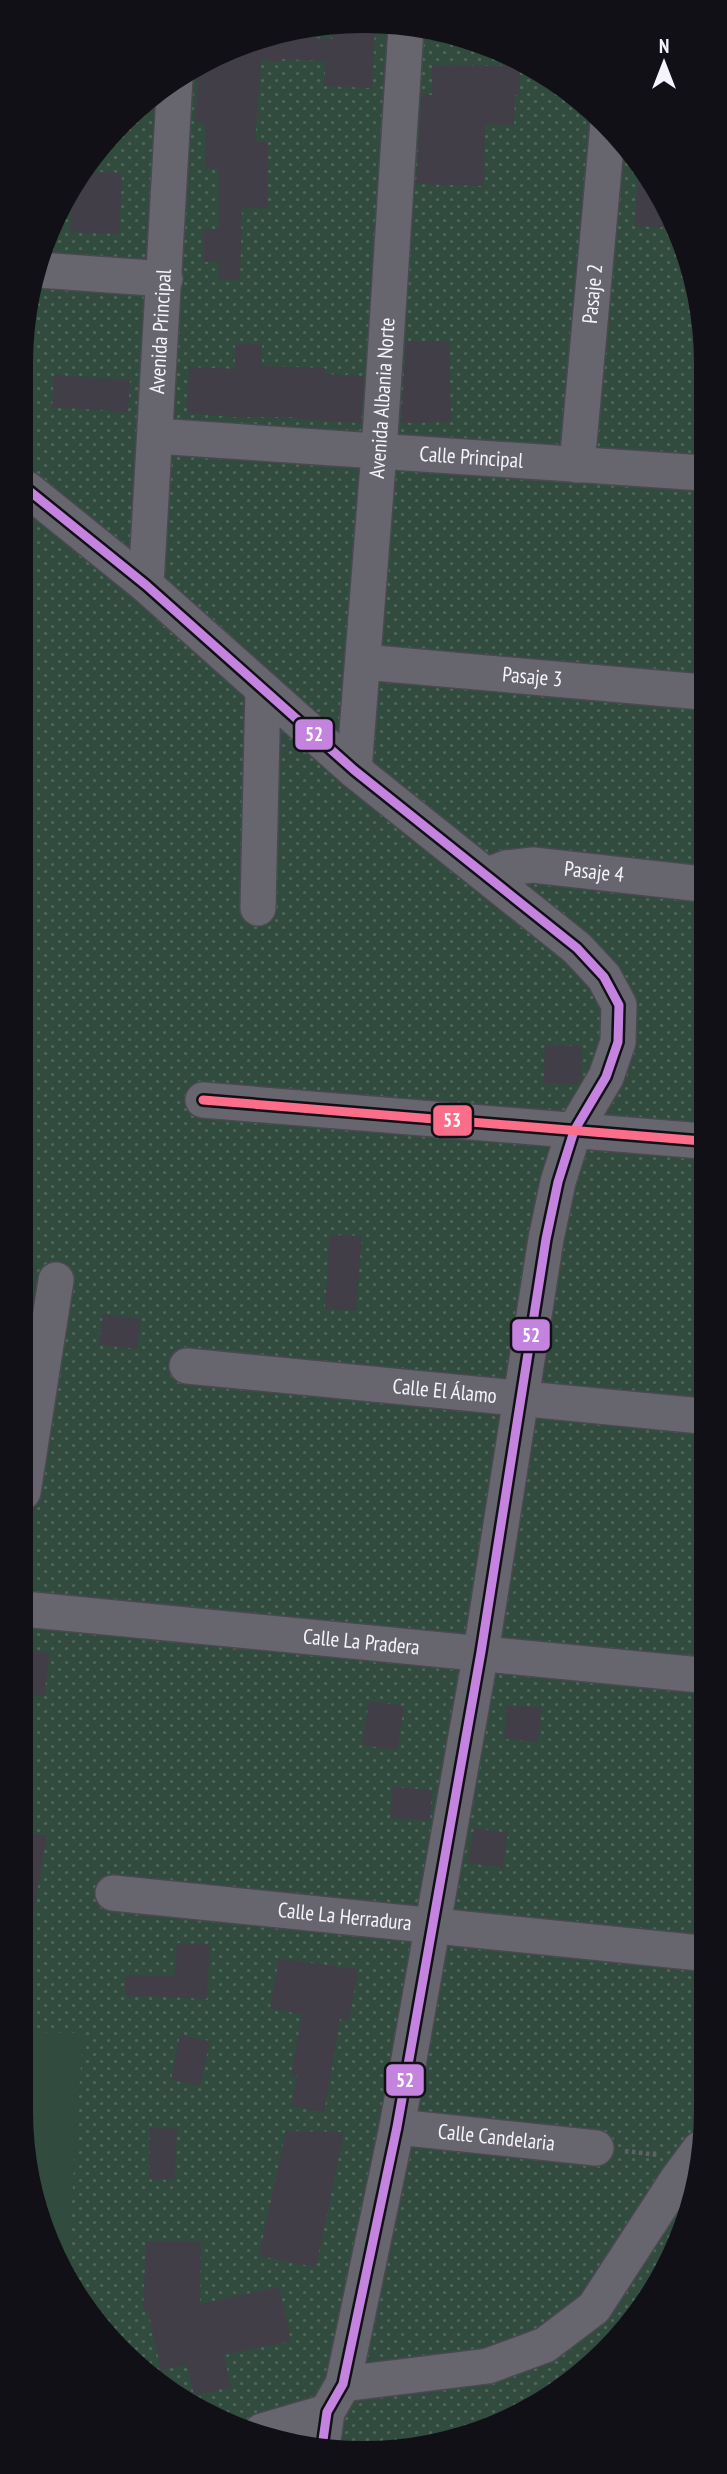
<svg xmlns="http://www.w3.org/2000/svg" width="727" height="2474" viewBox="0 0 727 2474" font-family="'PT Sans Narrow',sans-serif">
<defs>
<pattern id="green-dots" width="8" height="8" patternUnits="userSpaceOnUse" patternTransform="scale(1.75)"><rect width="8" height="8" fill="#314c3e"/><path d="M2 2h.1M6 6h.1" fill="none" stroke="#4f665b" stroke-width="1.8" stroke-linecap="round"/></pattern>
</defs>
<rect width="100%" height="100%" fill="#2b2a32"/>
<!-- green -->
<path fill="url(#green-dots)" d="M296,28H430L534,67L606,122L671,212L703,319L699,2177L660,2282L572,2382L473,2435L341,2452L212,2417L106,2337L47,2241L21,2111L28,297L79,174L173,79Z"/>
<!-- pitch -->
<path fill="#314c3e" d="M21,2032L83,2033L67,2274L47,2241L21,2111Z"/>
<!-- building -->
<path fill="#423e48" d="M332,28H375L372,88L324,86L326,61L282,59V62L261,60L255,142H268L267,208H242L240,280H219V262H204V229H219V169H205V123L195,122L199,68L284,33L283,37L332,39Z
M432,65L520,66L519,95H515L514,125L485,124L484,186L416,184L422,94L432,95Z
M638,167L671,212L676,228L635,226Z
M81,171L122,173L119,234L70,232L73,187Z
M449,341L451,422L401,423L406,342Z
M235,344H262V366L325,368V374L364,376L361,423L297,419V417H235L187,413L189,367L235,369Z
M54,375L130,380L128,412L52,407Z
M545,1045L582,1046L581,1079L579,1084L544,1083Z
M330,1235L362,1236L356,1311L325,1309Z
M103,1314L141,1319L137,1349L99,1345Z
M23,1649L50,1653L44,1696L23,1693Z
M369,1701L404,1706L397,1750L362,1745Z
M507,1705L541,1708L538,1742L504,1739Z
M392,1787L432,1790L430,1820L390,1818Z
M474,1828L508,1833L503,1868L468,1863Z
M22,1832L47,1836L34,1910L22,1909Z
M177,1943L210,1944L207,1999L125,1995V1975L175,1976Z
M279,1959L358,1969L349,2020L340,2019L324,2113L291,2106L297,2076L291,2075L302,2014L270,2009Z
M180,2035L210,2041L200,2086L171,2080Z
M150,2128L177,2129L174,2180L149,2179Z
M286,2131L344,2132L316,2267L259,2256Z
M146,2242H201L200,2304L279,2287L291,2341L224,2355L231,2387L194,2395L187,2365L161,2370L148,2311L143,2312Z"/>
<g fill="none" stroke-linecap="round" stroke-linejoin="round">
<defs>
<g id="minor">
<path d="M39,270L165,279"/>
<path id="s1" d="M155,436L703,473"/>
<path id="s2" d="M577,465L608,124"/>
<path d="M27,489L146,585L354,770L577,948L604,977L619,1005L618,1042L606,1077L574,1131L558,1182L546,1239L481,1652L397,2127L343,2384L327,2412L322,2447"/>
<path id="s3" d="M146,585L175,78"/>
<path id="s4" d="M363,662L702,692"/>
<path id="s5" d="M354,770L379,452L406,28"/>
<path id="s6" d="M488,875L506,868L533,865L702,884"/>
<path d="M258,908L263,689"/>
<path d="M203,1100L702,1141"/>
<path id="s7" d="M187,1366L701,1416"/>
<path d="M23,1492L56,1280"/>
<path id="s8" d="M23,1609L700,1675"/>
<path id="s9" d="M113,1893L700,1953"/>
<path id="s10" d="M397,2127L596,2148"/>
<path d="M343,2384L488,2366L545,2345L594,2308L677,2180L700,2149"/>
<path d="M262,2431L327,2412"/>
</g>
</defs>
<!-- minor casing -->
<use href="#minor" stroke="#4a4950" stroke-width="38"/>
<!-- path -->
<path stroke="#626168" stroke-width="4.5" stroke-dasharray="3.5 3.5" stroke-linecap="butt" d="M625,2151L658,2155"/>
<!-- minor -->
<use href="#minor" stroke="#67666e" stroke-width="35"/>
<defs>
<path id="bus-1" d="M27,489L146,585L354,770L577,948L604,977L619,1005L618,1042L606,1077L574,1131L558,1182L546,1239L481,1652L397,2127L343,2384L327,2412L322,2447"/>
<path id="bus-2" d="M203,1100L702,1141"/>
</defs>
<!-- bus-1 casing -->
<use href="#bus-1" stroke="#121017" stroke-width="14"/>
<!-- bus-2 casing -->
<use href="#bus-2" stroke="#121017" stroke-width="14"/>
<!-- bus-1 -->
<use href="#bus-1" stroke="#c483df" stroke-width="9"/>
<!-- bus-2 -->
<use href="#bus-2" stroke="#fb6d88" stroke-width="9"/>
</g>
<g text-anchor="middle" stroke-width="5" stroke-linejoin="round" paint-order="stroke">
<!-- street labels -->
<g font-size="21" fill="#f5f3fe" stroke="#121017">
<text dy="7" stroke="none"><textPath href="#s2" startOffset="172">Pasaje 2</textPath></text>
<text dy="7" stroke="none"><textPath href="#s3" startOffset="254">Avenida Principal</textPath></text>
<text dy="7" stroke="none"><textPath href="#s5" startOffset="373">Avenida Albania Norte</textPath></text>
<text dy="7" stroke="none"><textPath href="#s1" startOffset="317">Calle Principal</textPath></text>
<text dy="7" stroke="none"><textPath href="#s4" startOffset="170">Pasaje 3</textPath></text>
<text dy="7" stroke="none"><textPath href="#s6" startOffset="108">Pasaje 4</textPath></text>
<text dy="7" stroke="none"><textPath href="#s7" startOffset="259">Calle El Álamo</textPath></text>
<text dy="7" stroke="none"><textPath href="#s8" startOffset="340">Calle La Pradera</textPath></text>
<text dy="7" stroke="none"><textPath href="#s9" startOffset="233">Calle La Herradura</textPath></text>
<text dy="7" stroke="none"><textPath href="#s10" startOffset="100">Calle Candelaria</textPath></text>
</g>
</g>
<!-- crop -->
<path d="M0 0H727V2474H0ZM363 33H364A330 330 0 0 1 694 363V2111A330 330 0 0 1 364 2441H363A330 330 0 0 1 33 2111V363A330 330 0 0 1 363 33Z" fill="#121017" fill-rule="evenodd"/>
<g stroke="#121017" stroke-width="2.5">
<rect x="294" y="718" width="40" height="33" rx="7" fill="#c483df"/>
<rect x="432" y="1104" width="41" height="33" rx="7" fill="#fb6d88"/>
<rect x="511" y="1318" width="40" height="34" rx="7" fill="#c483df"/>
<rect x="385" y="2063" width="40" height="34" rx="7" fill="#c483df"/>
</g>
<g font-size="19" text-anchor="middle" font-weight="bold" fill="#fff">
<text x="314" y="741">52</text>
<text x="452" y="1127">53</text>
<text x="531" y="1342">52</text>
<text x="405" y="2087">52</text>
</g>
<!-- north arrow -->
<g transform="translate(664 63)" stroke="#121017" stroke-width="5" paint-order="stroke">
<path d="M0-5L12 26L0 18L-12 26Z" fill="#f5f3fe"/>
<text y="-10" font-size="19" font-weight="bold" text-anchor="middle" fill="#f5f3fe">N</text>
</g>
</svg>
